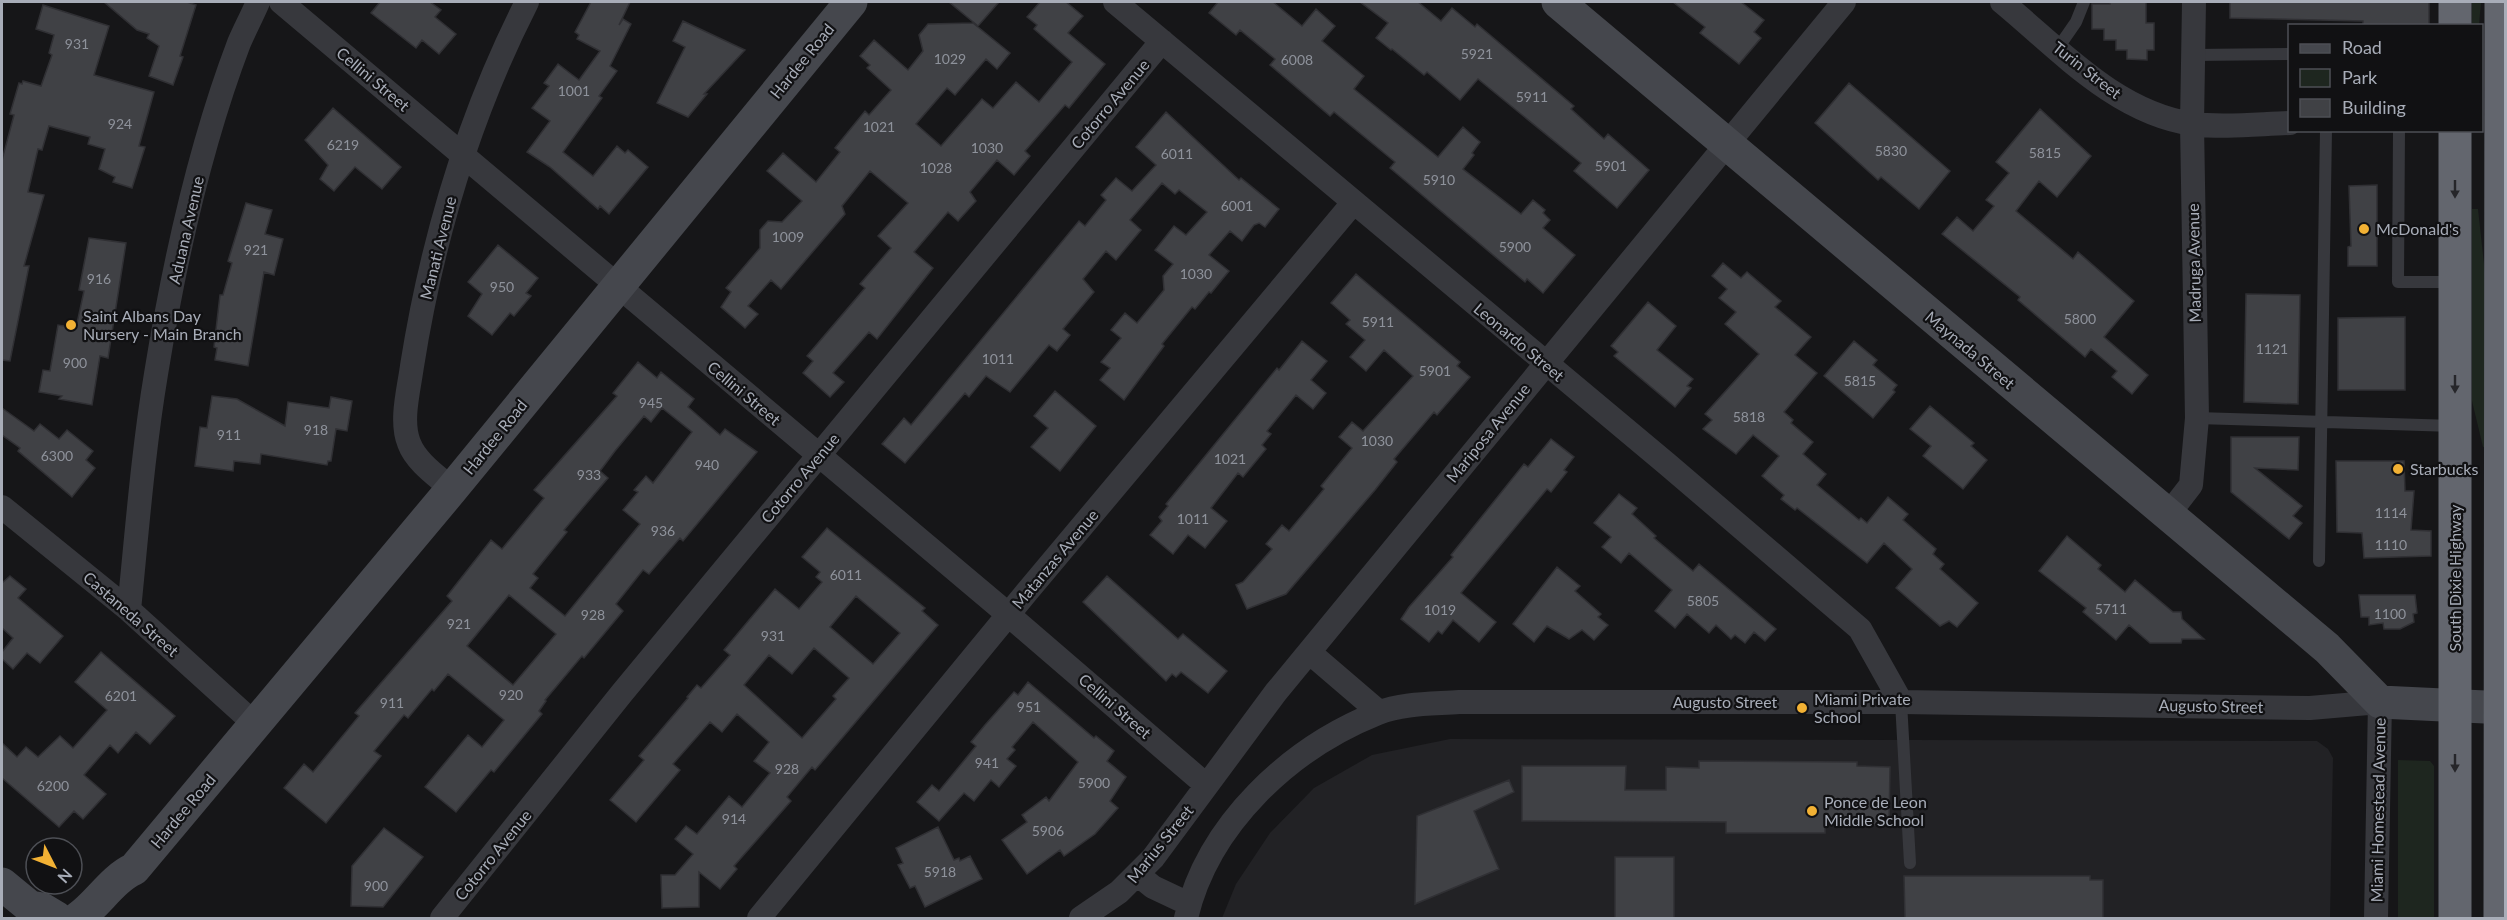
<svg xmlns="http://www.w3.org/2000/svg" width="2507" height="920" viewBox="0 0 2507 920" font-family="Lato,sans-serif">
<rect width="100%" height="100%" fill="#161618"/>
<!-- built -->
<path fill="#222225" d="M1450,739L2317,741L2328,749L2333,758L2330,918H1222L1236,884L1270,833L1314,788L1372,755Z"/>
<!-- green -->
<path fill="#1e261f" d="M2472,2H2481L2479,25H2472Z
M2472,209H2478L2488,300V446L2483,447L2472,401Z
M2398,760L2430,761L2434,766V918H2398Z"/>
<!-- building -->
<path fill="#404145" stroke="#303034" stroke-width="1.5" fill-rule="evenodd" d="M104,2H187L196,5L180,56L183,57L173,85L149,76L159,46L147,38L149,34L137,30Z
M380,2H430L441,10L435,17L456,34L439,54L422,40L416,48L371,13Z
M591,2H630L619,25L623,19L631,24L610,66L617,71L599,96L602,98L563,152L593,176L617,146L625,153L628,150L648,167L609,214L600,206L598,209L550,167L527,152L550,121L532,108L549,86L544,83L558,64L579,80L600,51L577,39L579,35L575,32Z
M949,2H999L978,26Z
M1040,2H1066L1083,16L1068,33L1105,64L1069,108L1065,105L1025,151L1030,156L1014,175L997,160L970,192L976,201L958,221L948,212L914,252L933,268L877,339L869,332L833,373L844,382L830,397L803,373L813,361L807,356L865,288L860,284L891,248L878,236L908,203L870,171L842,206L845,214L781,289L771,280L748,306L758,314L745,328L721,307L731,292L726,288L760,248V230L768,221L782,222L802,201L767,171L783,153L816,182L840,152L835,148L865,111L869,115L891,90L867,68L870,65L860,56L874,40L908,70L923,51L919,35L928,24L973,23L1010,53L997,69L986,59L955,95L947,88L916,124L941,146L982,99L993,108L1016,82L1039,102L1072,62L1034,29L1037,25L1027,17Z
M1218,2H1273L1302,26L1316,9L1335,26L1322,41L1364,76L1354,89L1438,157L1463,127L1480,142L1472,153L1474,155L1463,169L1521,214L1533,200L1545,210L1543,213L1550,220L1543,228L1575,255L1543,293L1527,279L1525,282L1390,168L1395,162L1334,112L1330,116L1270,65L1275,59L1240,30L1236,35L1209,13Z
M1360,2H1418L1441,21L1452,8L1475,27L1477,24L1574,106L1571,109L1604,139L1608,134L1649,170L1617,208L1574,171L1581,163L1478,79L1460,100L1427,72L1424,75L1392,49L1391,50L1376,38L1388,23Z
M1673,2H1741L1764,20L1754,32L1761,38L1739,64L1700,33L1705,27Z
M2110,2H2146V23H2154V50H2147V60L2127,59V50H2116V40H2104V29H2092V4H2110Z
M2230,2H2429V26H2363V21L2230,18Z
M43,5L109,26L94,75L154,92L139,146L145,147L132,188L113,182L115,177L99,169L105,149L88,144L90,137L49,126L42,150L38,149L28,192L44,195L24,266H29L10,361L2,360V160L14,115L10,114L19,83L22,84L23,81L41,86L52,55L49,53L54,35L36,29Z
M683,21L745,50L704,94H707L688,117L657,103L685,47L673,41Z
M1849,83L1950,171L1919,209L1881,177L1878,180L1815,123Z
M333,108L401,167L382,189L355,167L334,191L320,179L328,165L305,140Z
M2040,109L2091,156L2057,197L2039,181L2016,211L2073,259L2078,252L2134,301L2104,337L2148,375L2132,394L2112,377L2117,371L2091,349L2085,357L2018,300L2020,297L1942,234L1957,217L1973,231L1994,206L1986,200L2009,173L1996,162Z
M1166,112L1239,180L1241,178L1279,209L1265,227L1259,223L1254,225L1242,241L1230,231L1209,255L1229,271L1211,293L1209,292L1195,309L1192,307L1162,344L1164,346L1124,400L1100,380L1110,368L1101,362L1121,338L1111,330L1125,313L1137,323L1164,290L1163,276L1173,264L1155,250L1174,226L1186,235L1207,212L1179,190L1175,194L1162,183L1130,220L1141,230L1116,260L1106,251L1083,279L1094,292L1063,329L1070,335L1057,351L1049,345L1010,392L986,376L969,397L965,393L905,463L882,444L904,418L911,425L1079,221L1085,226L1106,200L1101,195L1116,178L1132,191L1156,165L1136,147Z
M2377,185V266H2348V247L2351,246L2349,186Z
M246,203L272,210L265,234L283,239L274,275L264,272L248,366L215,360L217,348L214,347L220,295H223L232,263L228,261Z
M89,238L126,243L108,358L100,356L92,405L59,399L62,396L39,392L43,370L50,371L58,325L76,328L84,291L79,290Z
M498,245L538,278L526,293L531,296L514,316L510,313L492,335L468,316L482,294L468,282Z
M1723,263L1741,278L1747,272L1781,301L1775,307L1811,337L1795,355L1817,373L1784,412L1793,420L1791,423L1813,442L1803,454L1826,474L1817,485L1859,520L1861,518L1867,523L1888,497L1908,514L1903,520L1936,549L1933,554L1944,564L1940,569L1978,603L1957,627L1949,621L1940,626L1896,588L1912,569L1884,543L1867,563L1797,508L1795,510L1781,499L1784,495L1762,476L1779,456L1753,435L1736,454L1703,429L1712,420L1705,414L1759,354L1725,324L1736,312L1719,298L1727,289L1712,276Z
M1356,274L1460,362L1457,366L1470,377L1437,415L1434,412L1394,459L1397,462L1375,490L1286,594L1247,609L1236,585L1243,582L1272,549L1266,544L1282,525L1289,531L1324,489L1321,486L1352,448L1339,437L1352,422L1363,431L1413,376L1384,350L1366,371L1350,357L1365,340L1346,324L1350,320L1331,303Z
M2246,294L2300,295L2298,404L2244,402Z
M1648,302L1676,326L1657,350L1693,379L1687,386L1691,388L1675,407L1614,356L1618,352L1611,346Z
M2405,317V390H2338V318Z
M1302,341L1327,361L1311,380L1326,393L1313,409L1296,395L1267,431L1271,434L1262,445L1266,449L1243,477L1238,473L1211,508L1227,521L1205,548L1188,535L1173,554L1150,535L1162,521L1159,517L1168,506L1166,504L1277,368L1279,370Z
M1854,341L1877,360L1873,365L1897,385L1893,390L1895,392L1873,418L1824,376Z
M638,362L657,378L661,372L694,399L688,407L720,435L725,429L757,452L683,541L680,538L649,574L643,570L616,604L623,611L584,658L582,656L545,700L546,701L539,711L542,714L494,772L491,770L456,812L425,787L468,735L482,747L504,720L448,674L434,691L432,689L408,718L404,715L374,751L381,756L326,823L284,788L304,764L313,772L359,716L355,713L452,601L447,596L491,540L502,549L544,498L534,490L617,396L613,393ZM662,408L692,432L653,483L646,476L634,490L638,492L623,510L640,524L565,616L530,588L538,578L533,574L567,532L564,530L608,478L600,471L615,451L644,416L651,422ZM509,595L556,634L513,685L467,646Z
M1055,391L1096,426L1060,471L1031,447L1048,428L1034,416Z
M212,396L237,399L285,426L288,402L329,408L331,397L352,401L347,431L336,429L331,461H328L327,465L261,454L260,464L234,461L233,471L195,466L200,427L207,428Z
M1930,406L1974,443L1971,446L1987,460L1963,489L1923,456L1931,446L1910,429Z
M2,408L34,431L40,424L59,439L67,430L93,451L86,460L95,468L72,497L18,451L20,448L2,435Z
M2231,437H2299L2298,470L2255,468L2302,506L2293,516L2302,523L2289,539L2231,492Z
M1551,439L1574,457L1564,470L1567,472L1551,492L1547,489L1461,593L1496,622L1479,642L1453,620L1442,634L1438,631L1429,642L1401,619L1409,607L1453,557L1451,555L1524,464L1528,467Z
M2336,461H2404L2405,491H2414L2411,530L2431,531V556L2364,558L2362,533L2337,532Z
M1619,494L1637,508L1632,514L1656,536L1654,538L1693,571L1699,564L1776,629L1765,641L1754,632L1745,643L1735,635L1731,639L1716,625L1709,633L1687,614L1675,628L1655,611L1672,590L1629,553L1621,563L1602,547L1611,537L1594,523Z
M827,528L925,608L922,611L938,625L815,770L812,767L787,797L791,801L734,866L737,869L720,889L699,872V907L662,908L661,875H675L693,854L675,839L686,826L697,834L729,796L742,807L770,773L754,761L769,742L737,714L722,732L710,722L673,764L680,770L636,822L610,800L644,760L639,756L688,698L687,697L697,685L701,688L730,655L724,650L775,589L799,609L822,582L816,577L820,572L802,557ZM856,596L900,633L873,664L830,627ZM814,648L849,678L833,696L836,699L802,738L744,685L769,655L792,674Z
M2067,536L2101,565L2098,569L2125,592L2135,580L2173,612H2181L2182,619L2204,639H2182L2181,643H2150L2129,625L2116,640L2083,612L2086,608L2039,571Z
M1557,567L1580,586L1575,591L1601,614L1598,617L1608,625L1594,640L1582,630L1569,639L1547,626L1534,642L1513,624Z
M10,576L26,589L18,598L63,636L40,663L27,653L13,669L2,659V652L13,638L2,628V583Z
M1107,576L1178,639L1183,634L1227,671L1208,693L1181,672L1176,677L1172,674L1166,681L1083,602Z
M2359,595H2415L2417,613L2413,614L2414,622L2400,629H2384L2383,623L2369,625V617H2361Z
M101,652L175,716L150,744L136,732L118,753L110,745L84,775L106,794L83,819L74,811L59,827L2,778V743L17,757L26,747L38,757L60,736L73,748L107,710L75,682Z
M1028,682L1094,738L1096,736L1114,751L1107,761L1126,777L1110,801L1118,808L1095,834L1064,856L1060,850L1027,874L1002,840L1027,822L1022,815L1046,797L1049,801L1078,762L1033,722L1012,747L1015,750L1007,759L1016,766L999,787L991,780L974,801L964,793L939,821L917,802L932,785L939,791L976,746L971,742L985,725L1014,692L1018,695Z
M1699,761L1857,762V766L1890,767L1889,825H1825V833H1726V822L1522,821V766H1626L1625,790H1666V767L1699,768Z
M1509,780L1514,792L1474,811L1499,869L1415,904L1417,816Z
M938,827L954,860L959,858L960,861L970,856L982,879L925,907L915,886L910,888L898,865L903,863L896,848Z
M384,828L423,857L383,907L351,906L352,866Z
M1615,857H1674V918H1615Z
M1904,876H2090V880H2103V918H1905Z"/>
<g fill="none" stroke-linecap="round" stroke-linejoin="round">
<!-- lane -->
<path stroke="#37383d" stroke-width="12" d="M2058,48L2076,22L2084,2
M2193,55L2290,54
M2399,130L2398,282H2455
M2197,418L2454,426
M2319,561L2326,130
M1901,702L1910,863"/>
<!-- street -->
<path stroke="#37383d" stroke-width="24" d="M281,2L997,605L1206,785
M1115,2L1667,464L1860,629L1901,702
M2002,2C2059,49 2116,113 2193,124C2224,128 2258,124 2290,123
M452,489C437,476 416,462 409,443C400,421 409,389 412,366C432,240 469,116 527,2
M2,507L129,610L256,725
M2167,516L2191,485L2197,418L2192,124L2194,2
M129,610C137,531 143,452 156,374C174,263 199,148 239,43C245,29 252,16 258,2
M1309,652L1379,712
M1137,874L1153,887L1189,904
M442,918L622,693L1162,41
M759,918L1026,593L1353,203
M1081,918L1119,892L1153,858L1276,692L1844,2
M1186,918C1208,824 1290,748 1378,713C1403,703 1433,704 1459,702H1901L2310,708L2380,702L2376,918"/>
<!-- secondary -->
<path stroke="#45474d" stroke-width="33" d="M1558,2L2327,648L2380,702L2506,708
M2,884L30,907L42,909L57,918
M78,918C98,904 112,879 134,869L452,489L851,2"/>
<!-- highway -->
<path stroke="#63666e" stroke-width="33" d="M2455,26V2
M2455,918V130
M2500,918L2501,2"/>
</g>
<!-- one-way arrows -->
<defs><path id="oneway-solid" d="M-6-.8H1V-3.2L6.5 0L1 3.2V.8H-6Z" transform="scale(1.5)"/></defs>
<g fill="#26262a">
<use href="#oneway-solid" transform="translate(2455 189) rotate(90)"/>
<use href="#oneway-solid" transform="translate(2455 384) rotate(90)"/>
<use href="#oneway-solid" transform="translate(2455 763) rotate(90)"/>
</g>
<!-- markers -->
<g fill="#f2b134" stroke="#111113" stroke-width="2">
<circle cx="2364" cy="229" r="6"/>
<circle cx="71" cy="325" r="6"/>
<circle cx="2398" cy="469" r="6"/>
<circle cx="1802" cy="708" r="6"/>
<circle cx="1812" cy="811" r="6"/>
</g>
<g text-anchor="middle" stroke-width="4.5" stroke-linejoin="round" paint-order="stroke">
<!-- number labels -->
<g font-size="14" fill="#8e929b">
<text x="77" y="49">931</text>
<text x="1477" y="59">5921</text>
<text x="950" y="64">1029</text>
<text x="1297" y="65">6008</text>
<text x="574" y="96">1001</text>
<text x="1532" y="102">5911</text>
<text x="120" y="129">924</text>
<text x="879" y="132">1021</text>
<text x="343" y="150">6219</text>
<text x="987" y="153">1030</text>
<text x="1891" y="156">5830</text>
<text x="2045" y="158">5815</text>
<text x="1177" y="159">6011</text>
<text x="1611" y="171">5901</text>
<text x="936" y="173">1028</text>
<text x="1439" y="185">5910</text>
<text x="1237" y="211">6001</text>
<text x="788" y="242">1009</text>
<text x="1515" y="252">5900</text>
<text x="256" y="255">921</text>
<text x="1196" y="279">1030</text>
<text x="99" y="284">916</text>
<text x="502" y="292">950</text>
<text x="2080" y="324">5800</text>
<text x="1378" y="327">5911</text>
<text x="2272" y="354">1121</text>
<text x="998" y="364">1011</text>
<text x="75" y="368">900</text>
<text x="1435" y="376">5901</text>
<text x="1860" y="386">5815</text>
<text x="651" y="408">945</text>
<text x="1749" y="422">5818</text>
<text x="316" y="435">918</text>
<text x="229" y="440">911</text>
<text x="1377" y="446">1030</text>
<text x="57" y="461">6300</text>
<text x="1230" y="464">1021</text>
<text x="707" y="470">940</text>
<text x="589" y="480">933</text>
<text x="2391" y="518">1114</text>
<text x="1193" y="524">1011</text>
<text x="663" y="536">936</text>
<text x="2391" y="550">1110</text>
<text x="846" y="580">6011</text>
<text x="1703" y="606">5805</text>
<text x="2111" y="614">5711</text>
<text x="1440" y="615">1019</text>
<text x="2390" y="619">1100</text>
<text x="593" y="620">928</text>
<text x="459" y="629">921</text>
<text x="773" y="641">931</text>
<text x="511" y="700">920</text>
<text x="121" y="701">6201</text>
<text x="392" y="708">911</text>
<text x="1029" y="712">951</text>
<text x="987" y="768">941</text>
<text x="787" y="774">928</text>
<text x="1094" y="788">5900</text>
<text x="53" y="791">6200</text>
<text x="734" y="824">914</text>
<text x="1048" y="836">5906</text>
<text x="940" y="877">5918</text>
<text x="376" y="891">900</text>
</g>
<!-- street labels -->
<g font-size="16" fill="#a8adb8" stroke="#111113">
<text transform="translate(802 61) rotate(-51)" y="6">Hardee Road</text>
<text transform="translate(2087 70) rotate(38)" y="6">Turin Street</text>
<text transform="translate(373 79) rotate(40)" y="6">Cellini Street</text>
<text transform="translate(1110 104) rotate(-50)" y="6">Cotorro Avenue</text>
<text transform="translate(186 230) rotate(-77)" y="6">Aduana Avenue</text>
<text transform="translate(438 248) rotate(-76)" y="6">Manati Avenue</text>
<text transform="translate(2194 263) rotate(-91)" y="6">Madruga Avenue</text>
<text transform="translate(1519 342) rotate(40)" y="6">Leonardo Street</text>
<text transform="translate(1970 350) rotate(40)" y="6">Maynada Street</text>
<text transform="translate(744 393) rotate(40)" y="6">Cellini Street</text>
<text transform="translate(1488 433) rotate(-51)" y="6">Mariposa Avenue</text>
<text transform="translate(495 437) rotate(-51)" y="6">Hardee Road</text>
<text transform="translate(800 478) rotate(-50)" y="6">Cotorro Avenue</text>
<text transform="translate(1055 559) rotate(-50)" y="6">Matanzas Avenue</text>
<text transform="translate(2455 578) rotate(-90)" y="6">South Dixie Highway</text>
<text transform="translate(131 614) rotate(41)" y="6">Castaneda Street</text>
<text x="1725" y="708">Augusto Street</text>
<text transform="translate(1115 706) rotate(41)" y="6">Cellini Street</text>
<text transform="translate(2211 706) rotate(1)" y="6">Augusto Street</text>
<text transform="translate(2378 810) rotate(-89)" y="6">Miami Homestead Avenue</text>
<text transform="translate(183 811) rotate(-50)" y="6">Hardee Road</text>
<text transform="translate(1160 844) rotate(-51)" y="6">Marius Street</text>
<text transform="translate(493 855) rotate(-51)" y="6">Cotorro Avenue</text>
</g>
<!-- poi labels -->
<g font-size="16" fill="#a8adb8" stroke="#111113" text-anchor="start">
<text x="2376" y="235">McDonald's</text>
<text x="83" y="322">Saint Albans Day<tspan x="83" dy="18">Nursery - Main Branch</tspan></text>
<text x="2410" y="475">Starbucks</text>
<text x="1814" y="705">Miami Private<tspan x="1814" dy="18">School</tspan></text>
<text x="1824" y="808">Ponce de Leon<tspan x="1824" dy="18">Middle School</tspan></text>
</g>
</g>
<!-- border -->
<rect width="2507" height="920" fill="none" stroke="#a8adb8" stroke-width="6"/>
<!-- legend -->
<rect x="2288" y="24" width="195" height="108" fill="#111113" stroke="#4d4f55" stroke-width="1.5"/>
<rect x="2300" y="44" width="30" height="9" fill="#45474d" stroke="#4d4f55" stroke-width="1.5"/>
<text x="2342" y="54" font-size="18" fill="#a8adb8">Road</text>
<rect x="2300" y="69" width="30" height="18" fill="#1e261f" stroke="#4d4f55" stroke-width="1.5"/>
<text x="2342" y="84" font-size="18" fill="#a8adb8">Park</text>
<rect x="2300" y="99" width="30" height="18" fill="#404145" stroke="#4d4f55" stroke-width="1.5"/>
<text x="2342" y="114" font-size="18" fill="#a8adb8">Building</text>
<!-- north arrow -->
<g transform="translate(54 866) rotate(132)"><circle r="28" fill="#111113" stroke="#4d4f55" stroke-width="1.5"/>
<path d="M0-4.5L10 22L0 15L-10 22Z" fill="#f2b134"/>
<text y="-9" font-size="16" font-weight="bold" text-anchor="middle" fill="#a8adb8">N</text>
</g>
</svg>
